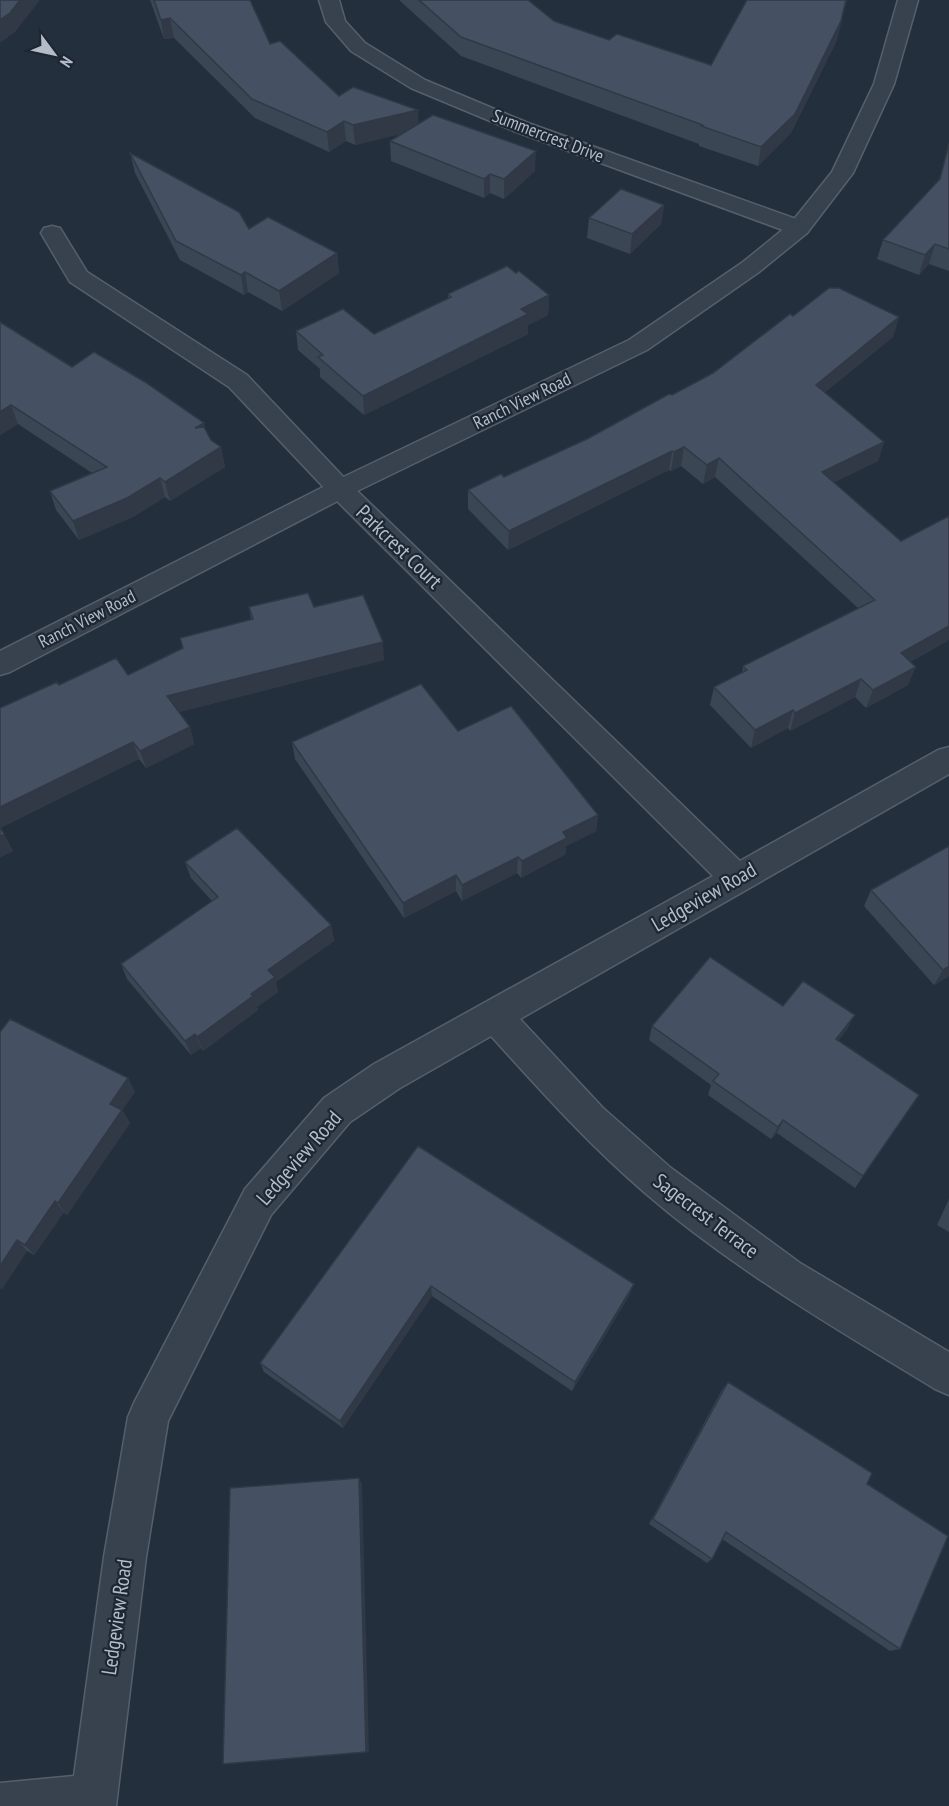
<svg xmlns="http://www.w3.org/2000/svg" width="949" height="1806" viewBox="0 0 949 1806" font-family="'PT Sans Narrow',sans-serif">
<rect width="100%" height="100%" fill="#242f3e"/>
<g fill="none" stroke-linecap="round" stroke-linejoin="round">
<defs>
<path id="minor" d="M319,0H339L345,21L365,43L425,80L528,123L807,223L810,228L807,233L799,235L791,233L514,131L411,88L351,51L326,22Z
M52,226L60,228L87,272L247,375L349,483L740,861L938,750L949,747V774L520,1019L603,1108L671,1168L800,1263L949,1352V1395L935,1389C835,1328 733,1269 644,1192C588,1144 540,1090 491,1036L400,1088L350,1122L271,1215L168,1421L146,1557L116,1806H0V1783L74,1776L104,1557L128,1417L134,1403L245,1189L324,1098L374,1064L713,876L331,495L229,387L70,282L41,233L44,228Z"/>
<path id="tertiary" d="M898,0H918L894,84L853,173L807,233L759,272L647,350L349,495L10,672L0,675V651L331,483L629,340L743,262L791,223L832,172L874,84Z"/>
</defs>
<!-- minor casing -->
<use href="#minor" stroke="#565f6c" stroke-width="3"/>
<!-- tertiary casing -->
<use href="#tertiary" stroke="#565f6c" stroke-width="3"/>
<!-- minor -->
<use href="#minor" fill="#38414e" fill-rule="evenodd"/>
<!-- tertiary -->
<use href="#tertiary" fill="#38414e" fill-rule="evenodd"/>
</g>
<!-- wall -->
<path fill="#3b4654" d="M150,0H250L270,44L339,96L419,124L535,171L504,199L490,193L484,198L391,161L390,141L403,133L355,145L346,141L329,152L255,118L174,38L164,39Z
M399,0H528L554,21L609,40L711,65L837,40L791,133L758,166L699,146V144L461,56Z
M949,142V271L929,264L919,275L877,259L883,240L939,180Z
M130,153L249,229L337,253L339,273L282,311L248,292L244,295L180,260L135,173Z
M664,205L661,224L630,254L587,238L589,218Z
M516,273L549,295L548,315L528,325V334L364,415L320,377V369L298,350L296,331L374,334L448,298V294Z
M793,316L899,317L893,337L825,392L884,442L878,461L834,482L901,541L949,516V640L910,662L908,685L866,708L855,697L790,731L788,728L751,748L710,705L714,687L742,673L743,666L858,608L715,477L703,484L681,466L671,471L669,470L508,550L468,509V490L504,477L587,439L672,395L713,373Z
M0,322L72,367L205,430L211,440L221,447L225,467L170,501L165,497L133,517L79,540L56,510L50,491L92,473L18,424L0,435Z
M249,607H314L384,660L179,712L190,727L194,744L146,768L139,759L0,828L13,851L0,857V708L59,685L128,675L183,648L180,638L251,620Z
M458,731L598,815L596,831L566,846V854L521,878L517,873L462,901L456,891L404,918L295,759L292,742Z
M185,862L331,925L334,941L276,982L278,992L257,1007L258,1010L203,1051L201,1048L191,1055L127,979L121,964L212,901L191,878Z
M871,890L949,976L934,985L864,906Z
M783,1006L855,1015L847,1029L838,1041L919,1095L855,1188L777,1133L771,1139L708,1095L711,1085L649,1040L652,1026Z
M0,1032L128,1078L135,1092L122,1110L130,1123L67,1215L64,1212L34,1255L27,1251L2,1289L0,1288Z
M418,1146L630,1294L572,1391L432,1296L343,1428L264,1372L260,1363Z
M949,1199V1232L937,1225Z
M728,1382L867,1484L900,1649L890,1651L722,1539L712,1559L707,1563L649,1524L722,1390Z"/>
<!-- shaded-wall -->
<path fill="#303945" d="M20,0H40L15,32L0,43V20Z
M846,0H847L837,40L791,133L758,166L761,147Z
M170,18L174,38L164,39L161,20Z
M418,110L419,130L355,145L353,125Z
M344,121L346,141L329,152L327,132Z
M536,151L535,171L504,199V179Z
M490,174V193L484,198V179Z
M664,205L661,224L630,254L632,234Z
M935,244L929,264L919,275L925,255Z
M337,253L339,273L282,311L279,291Z
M245,272L248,292L244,295L241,275Z
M549,295L548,315L528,325V334L364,415L363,396L521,309Z
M899,317L893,337L811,404L816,385Z
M11,405L18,424L0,435V412Z
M204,423L208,442L195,428Z
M884,442L878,461L817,491L822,472Z
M221,447L225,467L170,501L165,482Z
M684,447L681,466L671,471L674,452Z
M672,451L669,470L508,550L509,531Z
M719,458L715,477L703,484L707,465Z
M160,478L165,497L133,517L79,540L73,521Z
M949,626V640L894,671L901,653Z
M383,642L384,660L172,714L167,696Z
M916,667L908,685L866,708L873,690Z
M861,679L855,697L790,731L795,713Z
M793,710L788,728L751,748L755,730Z
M190,727L194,744L146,768L140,751Z
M133,742L139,759L0,828V807Z
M598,815L596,831L566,846V854L521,878L522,861L563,832Z
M4,834L13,851L0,857V836Z
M518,857L517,873L462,901V885Z
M456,875V891L404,918L403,903Z
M331,925L334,941L276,982L278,992L257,1007L258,1010L203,1051L197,1037L251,994L268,970Z
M949,966V976L934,985L943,970Z
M855,1015L847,1029L829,1053L836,1039Z
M195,1034L201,1048L191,1055L185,1041Z
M128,1078L135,1092L122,1110L130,1123L67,1215L58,1203L110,1104Z
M783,1120L777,1133L771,1139L778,1127Z
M55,1201L64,1212L34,1255L25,1245Z
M17,1240L27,1251L2,1289L0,1288V1266Z
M634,1284L630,1294L572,1391L575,1382Z
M431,1286L432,1296L343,1428L340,1421Z
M359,1478L362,1484L369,1752H366Z"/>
<!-- building -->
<path fill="#455162" stroke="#303945" stroke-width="1.5" d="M0,0H20L10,13L0,20Z
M154,0H250L270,44L280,41L339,96L353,87L418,110L353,125L344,121L327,132L252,99L170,18L161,20Z
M419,0H528L554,21L609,40L617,34L711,65L747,0H846L841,21L795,114L761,147L701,126L703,125L461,37Z
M433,115L536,151L504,179L490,174L484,179L390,141Z
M949,144V249L935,244L925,255L883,240L940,179Z
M130,153L239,212L249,229L268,217L337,253L279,291L245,272L241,275L176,241Z
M621,189L664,205L632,234L589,218Z
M507,266L516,273L519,271L549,295L521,309L528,314L363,396L318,357L323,355L296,331L343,309L374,334L451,297L448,294Z
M829,288H839L899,317L816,385L884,442L822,472L901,541L949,516V626L901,653L916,667L873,690L861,679L795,713L793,710L755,730L714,687L747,670L743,666L875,600L719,458L707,465L684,447L674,452L672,451L509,531L468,490L501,474L504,477L587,439L669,394L672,395L713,373L790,314L793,316Z
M0,322L72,367L94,352L145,382L204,423L195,428L204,427L211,440L221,447L165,482L160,478L127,498L73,521L50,491L107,467L11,405L0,412Z
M308,593L314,607L363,595L383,642L167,696L190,727L140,751L133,742L0,807V708L57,682L59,685L116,658L128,675L183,648L180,638L253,619L249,607Z
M421,684L458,731L511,706L598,815L563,832L567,838L522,861L518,857L462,885L456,875L403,903L292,742Z
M0,827L4,834L0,836Z
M237,828L331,925L268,970L275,977L251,994L253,996L197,1037L195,1034L185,1041L121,964L218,897L185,862Z
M949,846V966L943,970L871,890Z
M710,957L783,1006L803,981L855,1015L836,1039L919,1095L863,1176L783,1120L778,1127L713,1081L719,1074L652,1026Z
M10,1019L128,1078L110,1104L122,1110L58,1203L55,1201L25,1245L17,1240L0,1266V1032Z
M418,1146L634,1284L575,1382L431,1286L340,1421L260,1363Z
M728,1382L872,1473L867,1484L948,1536L900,1649L726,1532L712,1559L653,1519Z
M359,1478L366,1752L223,1764L230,1488Z"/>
<g text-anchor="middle" stroke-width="4.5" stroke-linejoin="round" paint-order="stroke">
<!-- far-street labels -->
<g font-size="18" fill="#b4bcc9" stroke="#1d2633">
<text transform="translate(548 136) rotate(21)" y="6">Summercrest Drive</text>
<text transform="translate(522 401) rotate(-26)" y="6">Ranch View Road</text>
<text transform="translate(87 619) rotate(-27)" y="6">Ranch View Road</text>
</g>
<!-- street labels -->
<g font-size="21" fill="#b4bcc9" stroke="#1d2633">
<text transform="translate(399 547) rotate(44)" y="7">Parkcrest Court</text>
<text transform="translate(704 897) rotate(-30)" y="7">Ledgeview Road</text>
<text transform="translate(299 1158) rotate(-49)" y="7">Ledgeview Road</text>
<text transform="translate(706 1216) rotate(37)" y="7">Sagecrest Terrace</text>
<text transform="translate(117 1617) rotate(-82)" y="7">Ledgeview Road</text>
</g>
</g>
<!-- north arrow -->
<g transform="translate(54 54) rotate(123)" stroke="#1d2633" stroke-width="4.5" paint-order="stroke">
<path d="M0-4.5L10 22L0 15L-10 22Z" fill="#b4bcc9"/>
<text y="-9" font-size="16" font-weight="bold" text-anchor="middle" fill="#b4bcc9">N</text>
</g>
</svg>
